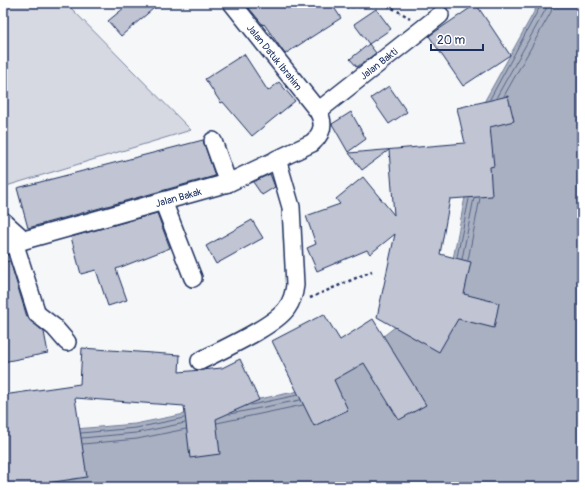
<svg xmlns="http://www.w3.org/2000/svg" width="585" height="490" viewBox="0 0 585 490" font-family="Pangolin,sans-serif">
<rect width="100%" height="100%" fill="#f6f7f9"/>
<filter id="ink" filterUnits="userSpaceOnUse"><feTurbulence type="fractalNoise" baseFrequency=".025" numOctaves="2"/><feDisplacementMap in="SourceGraphic" scale="8" xChannelSelector="R" yChannelSelector="G"/><feConvolveMatrix kernelMatrix="1 2 1 2 8 2 1 2 1" color-interpolation-filters="sRGB"/></filter>
<g filter="url(#ink)">
<!-- green -->
<path fill="#d6d9e2" stroke="#7884a0" d="M3,3H70L68,5L191,130L3,187Z"/>
<!-- water -->
<path fill="#a9b0c1" stroke="#707c99" d="M539,3H582V487H3V435L135,424L319,387L448,285L483,104Z"/>
<g fill="none" stroke-linecap="round" stroke-linejoin="round">
<!-- shore -->
<path stroke="#546386" stroke-width="1" d="M504,96L551,12L553,3
M496,98L546,9L547,3
M490,99L542,3
M457,257L469,199
M462,259L474,198
M468,260L480,198
M251,405L298,395
M230,414L300,400
M217,423L303,405
M81,433L136,428L184,418
M82,438L136,433L185,423
M83,444L137,439L186,429"/>
</g>
<!-- building -->
<path fill="#c0c4d3" stroke="#1b2f5e" d="M130,3H160L121,36L108,21Z
M255,3H331L341,18L285,54L264,24L263,25L249,8Z
M476,4L510,55L463,86L429,36Z
M376,9L391,29L369,44L354,24Z
M369,44L376,53L357,67L350,59Z
M244,54L268,91L279,82L295,101L252,136L223,102L221,103L205,79Z
M389,86L407,112L389,124L371,98Z
M508,96L514,121L490,127L494,166L490,167L492,196L450,199L440,254L471,262L464,294L499,303L494,328L458,319L439,352L377,317L395,234L370,254L367,250L317,271L307,248L316,244L306,216L340,204L336,199L363,177L394,215L389,150L362,170L349,153L465,143L457,108Z
M351,112L366,139L348,152L332,124Z
M203,140L215,176L28,228L17,188Z
M270,174L275,187L262,195L253,182Z
M157,213L170,248L116,269L127,300L108,306L96,270L81,274L71,237Z
M252,220L263,238L216,264L206,246Z
M10,261L27,317L44,332L48,353L3,362V262Z
M324,314L340,340L373,319L426,405L399,420L364,363L334,380L348,410L314,426L272,341Z
M82,348L180,355L179,372L222,368L240,359L259,400L216,419L220,454L190,458L184,406L75,398L87,477L21,487H3V395L80,384Z"/>
<g fill="none" stroke-linecap="round" stroke-linejoin="round">
<defs>
<g id="street">
<path id="s1" d="M318,111L440,15"/>
<path d="M213,141L228,183"/>
<path d="M163,201L193,278"/>
<path d="M3,221L24,240"/>
<path d="M14,242L37,314L54,327L67,342"/>
<path id="s2" d="M3,246L228,183L312,143C323,133 325,124 318,111L232,3"/>
<path d="M200,361C221,350 275,326 287,308C292,301 294,294 295,285L291,207L277,159"/>
</g>
</defs>
<!-- street casing -->
<use href="#street" stroke="#1b2f5e" stroke-width="20"/>
<!-- path -->
<path stroke="#1b2f5e" stroke-width="2.5" stroke-dasharray="3 3" stroke-linecap="butt" d="M341,3L345,7L387,5L410,18
M310,298L372,271"/>
<!-- street -->
<use href="#street" stroke="#fff" stroke-width="17"/>
</g>
</g>
<g text-anchor="middle" stroke-width="3" stroke-linejoin="round" paint-order="stroke">
<!-- street labels -->
<g font-size="10" fill="#1b2f5e" stroke="#fff">
<text transform="translate(275 57) rotate(51)" y="4">Jalan Datuk Ibrahim</text>
<text dy="4" stroke="none"><textPath href="#s1" startOffset="77">Jalan Bakti</textPath></text>
<text dy="4" stroke="none"><textPath href="#s2" startOffset="182">Jalan Bakak</textPath></text>
</g>
</g>
<!-- margin -->
<rect width="585" height="490" fill="none" stroke="#fff" stroke-width="16"/>
<rect x="8" y="8" width="569" height="474" fill="none" stroke="#1b2f5e" stroke-width="1.5" filter="url(#ink)"/>
<!-- scale -->
<path d="M431 44v6h52v-6" fill="none" stroke="#1b2f5e" stroke-width="2"/>
<text x="437" y="44" font-size="12" fill="#1b2f5e" stroke="#ffffff" stroke-width="3" paint-order="stroke">20 m</text>
</svg>
